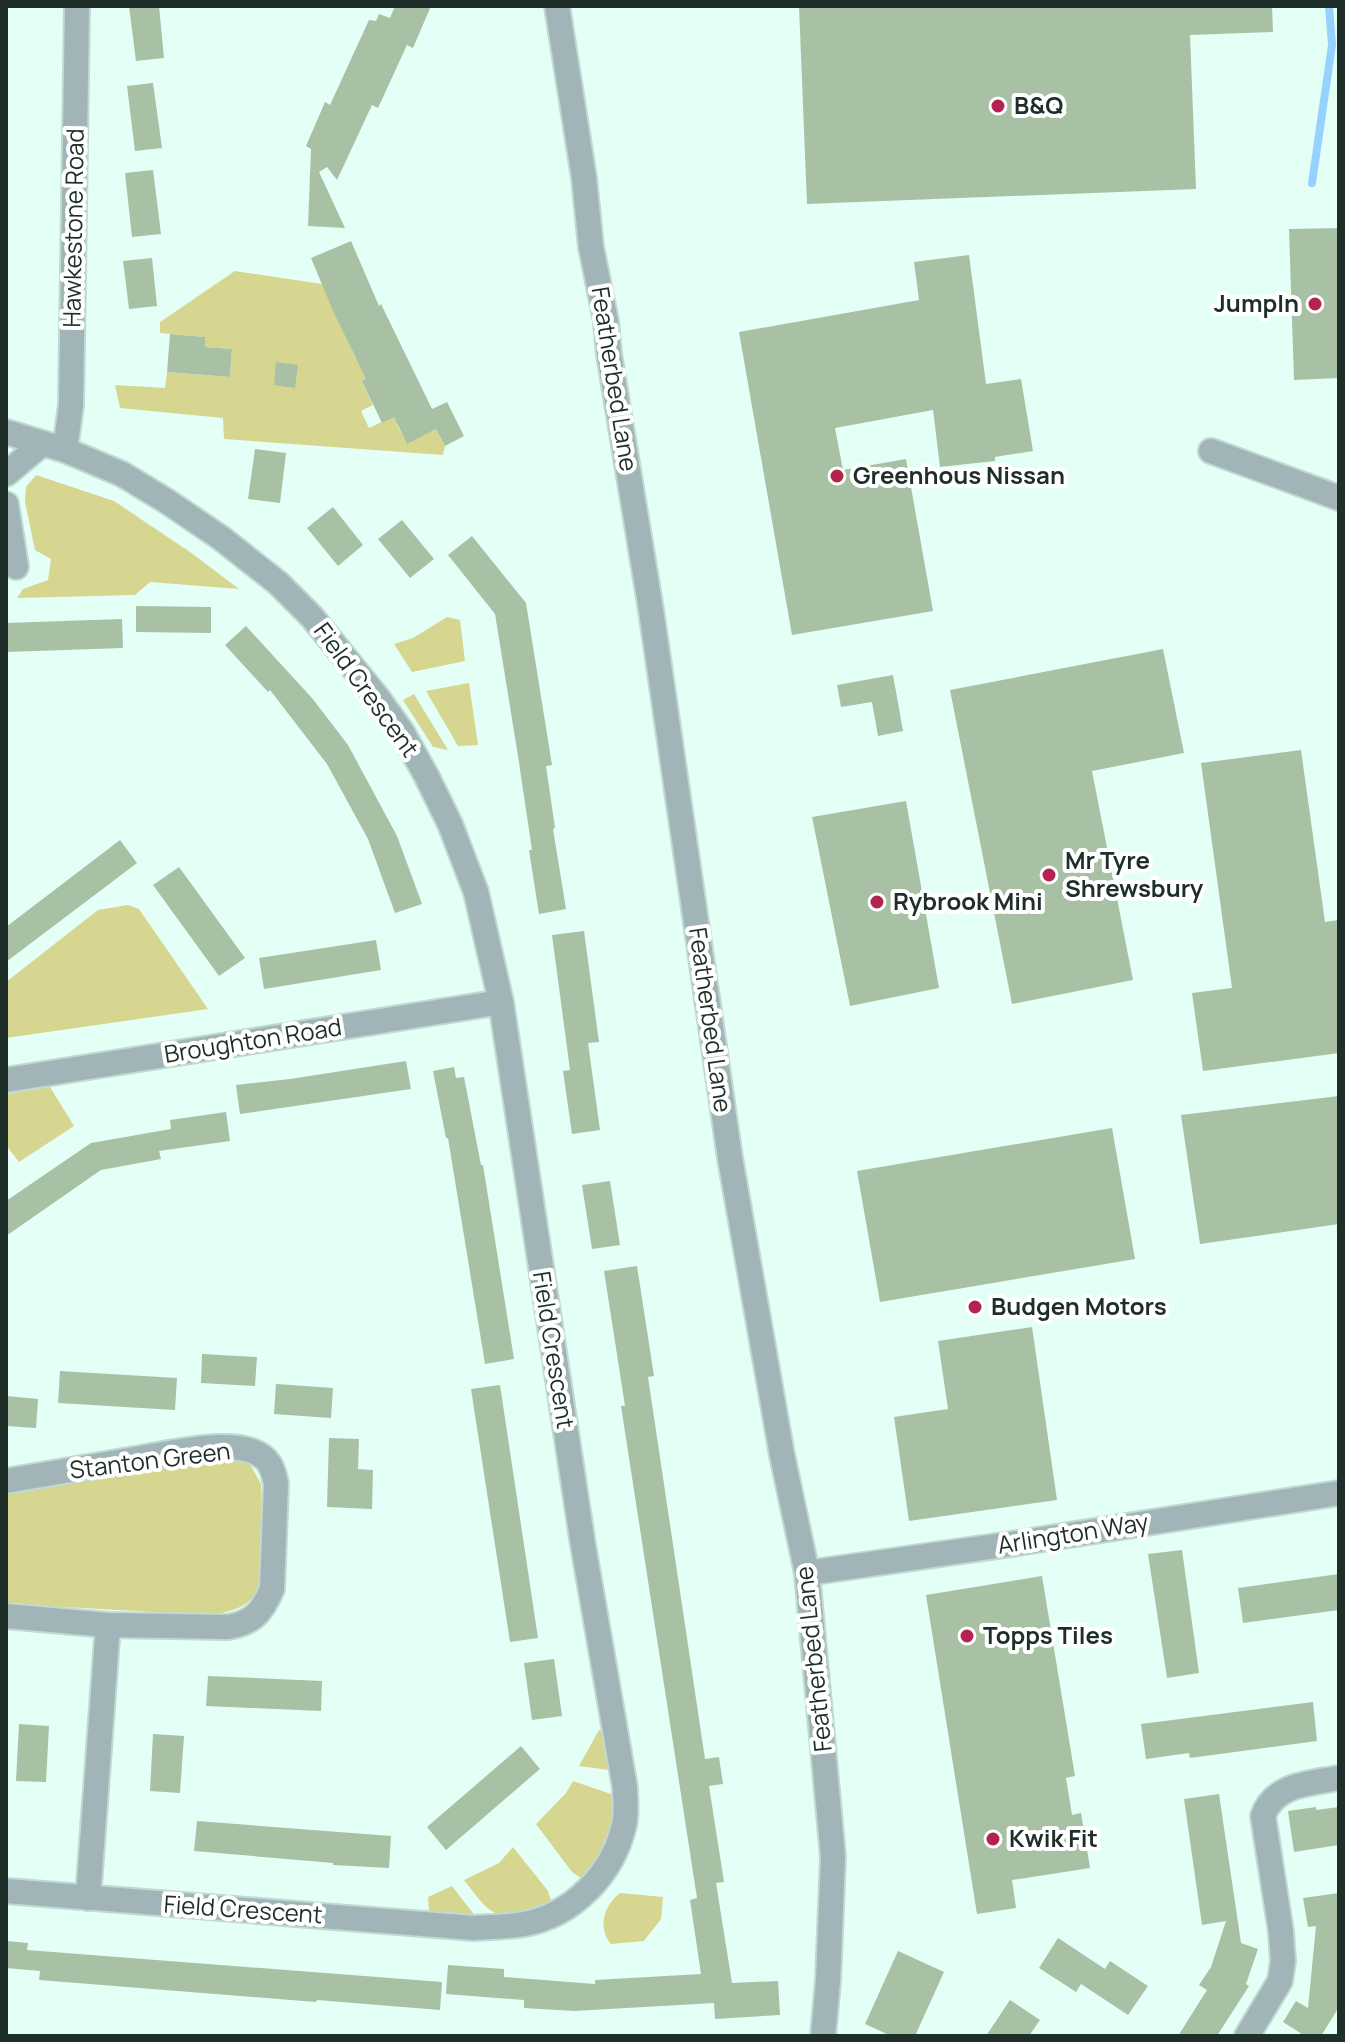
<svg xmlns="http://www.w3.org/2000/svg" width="1345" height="2042" viewBox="0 0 1345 2042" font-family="Manrope,sans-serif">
<rect width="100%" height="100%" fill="#e4fff6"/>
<!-- green -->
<path fill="#d6d690" d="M235,271L322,284L356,359L380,373L362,381L373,405L361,411L369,428L401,413L404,420L397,425L407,443L436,429L445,446L443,455L224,439L223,418L120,408L115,385L165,388L167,372L230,377L232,349L205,347V337L160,333V322Z
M36,475L114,501L190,552L239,589L150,582L135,595L17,598L23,589L48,580L51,559L35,550L25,502L26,487Z
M447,617L460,620L465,661L412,672L394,644L413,638Z
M469,683L478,745L458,746L426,691Z
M414,694L448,750L433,747L403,700Z
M128,905L139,909L208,1009L6,1038V982L98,910Z
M50,1087L74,1126L19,1162L6,1145V1094Z
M230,1456L250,1464L261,1484L263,1583C248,1608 239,1609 212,1615L6,1604V1492Z
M599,1730L606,1731L609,1770L579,1766Z
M573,1781L611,1794C618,1809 608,1843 599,1857C594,1865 587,1871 581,1878L572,1872L536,1824L566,1793Z
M513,1847L548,1891L551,1901C538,1907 508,1920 495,1913C483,1907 472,1890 464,1880L499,1863Z
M452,1886L476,1917L429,1911L428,1897Z
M620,1893L663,1897L661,1919L644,1941L611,1944C597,1928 604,1905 620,1893Z"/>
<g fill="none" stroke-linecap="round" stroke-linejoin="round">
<!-- stream -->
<path stroke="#96d2fe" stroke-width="8" d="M1312,183L1332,45L1329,6"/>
</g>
<!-- building -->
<path fill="#a8c1a4" d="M129,6H159L164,58L136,61Z
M395,6H431L413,48L407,45L378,108L372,105L337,180L327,167L319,172L345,228L308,226L311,149L306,146L325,102L330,105L369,20L376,21L379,14L390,18Z
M799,6H1272L1273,32L1190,35L1196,189L807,204Z
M153,83L162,148L135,151L127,86Z
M153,170L161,234L132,237L125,173Z
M1339,228V378L1294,380L1289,229Z
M351,241L379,306L381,304L432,409L447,402L464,436L445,446L436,429L407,444L394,417L382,423L362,381L366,379L333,311L311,258Z
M969,255L986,384L1021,379L1033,451L995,457V461L940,467L933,410L835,428L843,470L906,459L933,611L792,635L739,332L919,300L914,262Z
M152,258L157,306L129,309L123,261Z
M170,334L205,337V347L232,349L230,377L167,372Z
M276,362L298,365L295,388L274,385Z
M255,449L286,453L280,503L248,499Z
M333,507L363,545L338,566L307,528Z
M402,520L434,559L410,578L378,539Z
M472,536L526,603L552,765L546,766L555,828L553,829L566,909L539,914L529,850H532L518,756L495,614L448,555Z
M136,606L211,607V633L136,632Z
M122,619L123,648L6,652V623Z
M246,626L312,698L348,745L397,836L422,904L395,913L368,839L327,764L270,690L268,692L225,645Z
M1163,649L1184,753L1092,771L1133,980L1012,1004L950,690Z
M893,675L903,731L878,736L872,702L841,707L837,685Z
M1301,750L1325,922L1339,920V1053L1203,1071L1192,993L1232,988L1201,763Z
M906,801L939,988L850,1006L812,817Z
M120,840L137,863L6,962V927Z
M179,867L245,958L219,976L153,885Z
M584,931L599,1042L588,1043L600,1130L572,1134L563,1071L570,1070L552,935Z
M376,940L381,970L264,989L259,958Z
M406,1061L411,1089L240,1114L236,1085L290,1079Z
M454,1067L456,1078L464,1077L481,1165H483L514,1359L485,1364L448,1138H446L433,1071Z
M1339,1096V1224L1200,1244L1181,1115Z
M226,1112L230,1141L159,1151L161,1159L101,1170L6,1236V1201L91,1143L171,1129L170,1120Z
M1112,1128L1135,1259L880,1302L857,1171Z
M610,1181L620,1245L592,1249L582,1185Z
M637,1266L654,1376L648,1377L705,1759L719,1757L723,1784L709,1786L724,1882L716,1883L732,1983L778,1981L780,2015L715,2019L714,2003L574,2011L524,2008V2000L446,1994L448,1965L504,1969V1977L595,1984V1980L701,1974L690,1900L697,1898L621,1406H625L604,1271Z
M1032,1327L1057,1500L909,1521L894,1417L948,1409L938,1341Z
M202,1354L257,1357L255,1386L201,1383Z
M60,1371L177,1378L175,1410L58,1403Z
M276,1384L333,1388L331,1418L274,1414Z
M500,1385L538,1638L510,1642L471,1389Z
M6,1396L38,1399L36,1428L6,1426Z
M329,1438L359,1439L358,1469L373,1470L372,1509L327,1507Z
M1182,1550L1199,1673L1167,1678L1148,1554Z
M1339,1574V1610L1243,1623L1238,1588Z
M1042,1576L1075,1776L1066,1778L1072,1815L1081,1813L1090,1868L1012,1880L1016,1908L977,1914L926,1595Z
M554,1659L562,1716L532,1720L524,1663Z
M208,1676L322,1681L321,1711L206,1706Z
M1313,1702L1317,1741L1190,1758L1189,1753L1146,1759L1141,1724Z
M19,1724L49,1726L46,1782L16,1781Z
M153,1734L184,1736L180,1793L150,1791Z
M521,1746L540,1769L446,1850L427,1827Z
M1219,1794L1241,1943L1258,1949L1246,1984L1249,1986L1217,2036H1178L1207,1990L1199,1985L1211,1967L1226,1921L1202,1925L1184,1799Z
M1316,1807V1810L1339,1807V1845L1294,1852L1288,1811Z
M197,1821L391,1836L389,1868L333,1865V1863L194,1851Z
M1339,1893V2007L1321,2036H1305L1283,2022L1296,2001L1308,2008L1316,1926L1308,1927L1303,1898Z
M1058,1938L1105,1969L1110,1961L1148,1986L1128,2015L1081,1984L1076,1992L1039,1968Z
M6,1941L28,1943L27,1950L442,1982L440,2010L317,2000L316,2002L39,1980L40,1971L6,1968Z
M898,1951L944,1972L915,2036H891L865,2024Z
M1010,2000L1040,2020L1029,2036H986Z"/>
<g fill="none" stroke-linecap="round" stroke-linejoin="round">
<defs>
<path id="minor" d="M557,6L584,178L591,247L606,321L609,354L651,610L730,1158L782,1455L807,1573L833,1857L828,1981L823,2036
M6,432L65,450L122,474L168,502L221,538L278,583L312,617L377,697L402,732L426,775L450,824L476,892L501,1002L583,1545L625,1788C625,1800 627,1814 624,1825C613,1874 573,1915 524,1924C507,1927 490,1927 474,1928L6,1891
M65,450L71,405L77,6
M1211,451L1339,498
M6,474L43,443
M6,504L16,567
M6,1080L501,1002
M6,1481C47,1474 88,1467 129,1460C162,1455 220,1440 252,1451C269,1457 273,1468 276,1484L272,1589C262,1612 253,1623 228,1627L108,1625L6,1616
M807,1573L1018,1543L1339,1493
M88,1898L108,1625
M1247,2036L1280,1981L1283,1961L1281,1932L1263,1816C1274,1784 1310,1783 1339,1778"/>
</defs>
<!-- minor casing -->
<use href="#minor" stroke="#c0dad1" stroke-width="28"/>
<!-- minor -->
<use href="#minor" stroke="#a1b4b7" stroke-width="24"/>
</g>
<!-- markers -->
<g fill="#b4234f" stroke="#fff" stroke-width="3">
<circle cx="998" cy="106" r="8"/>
<circle cx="1315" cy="304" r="8"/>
<circle cx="837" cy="476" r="8"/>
<circle cx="1049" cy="875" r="8"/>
<circle cx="877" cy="902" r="8"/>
<circle cx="975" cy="1307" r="8"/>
<circle cx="967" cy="1636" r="8"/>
<circle cx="993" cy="1839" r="8"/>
</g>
<g text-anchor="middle" stroke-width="8" stroke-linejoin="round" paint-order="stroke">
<!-- poi labels -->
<g font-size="24" font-weight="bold" fill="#1e2f2a" stroke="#fff" text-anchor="start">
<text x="1014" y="114">B&amp;Q</text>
<text x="1299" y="312" text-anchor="end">JumpIn</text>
<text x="853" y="484">Greenhous Nissan</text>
<text x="1065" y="869">Mr Tyre<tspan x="1065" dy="28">Shrewsbury</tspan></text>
<text x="893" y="910">Rybrook Mini</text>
<text x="991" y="1315">Budgen Motors</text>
<text x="983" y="1644">Topps Tiles</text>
<text x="1009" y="1847">Kwik Fit</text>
</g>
<!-- street labels -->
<g font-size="24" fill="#1e2f2a" stroke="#fff">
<text transform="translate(74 228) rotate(-89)" y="8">Hawkestone Road</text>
<text transform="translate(614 379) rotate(81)" y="8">Featherbed Lane</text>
<text transform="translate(366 690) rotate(54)" y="8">Field Crescent</text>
<text transform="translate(710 1020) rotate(82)" y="8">Featherbed Lane</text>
<text transform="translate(253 1041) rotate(-9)" y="8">Broughton Road</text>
<text transform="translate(553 1350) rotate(81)" y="8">Field Crescent</text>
<text transform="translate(150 1461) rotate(-7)" y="8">Stanton Green</text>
<text transform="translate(1073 1534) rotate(-9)" y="8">Arlington Way</text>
<text transform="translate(814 1659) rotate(-96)" y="8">Featherbed Lane</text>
<text transform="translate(243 1910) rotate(4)" y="8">Field Crescent</text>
</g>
</g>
<!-- border -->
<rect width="1345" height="2042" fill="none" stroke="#1e2f2a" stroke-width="16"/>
</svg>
